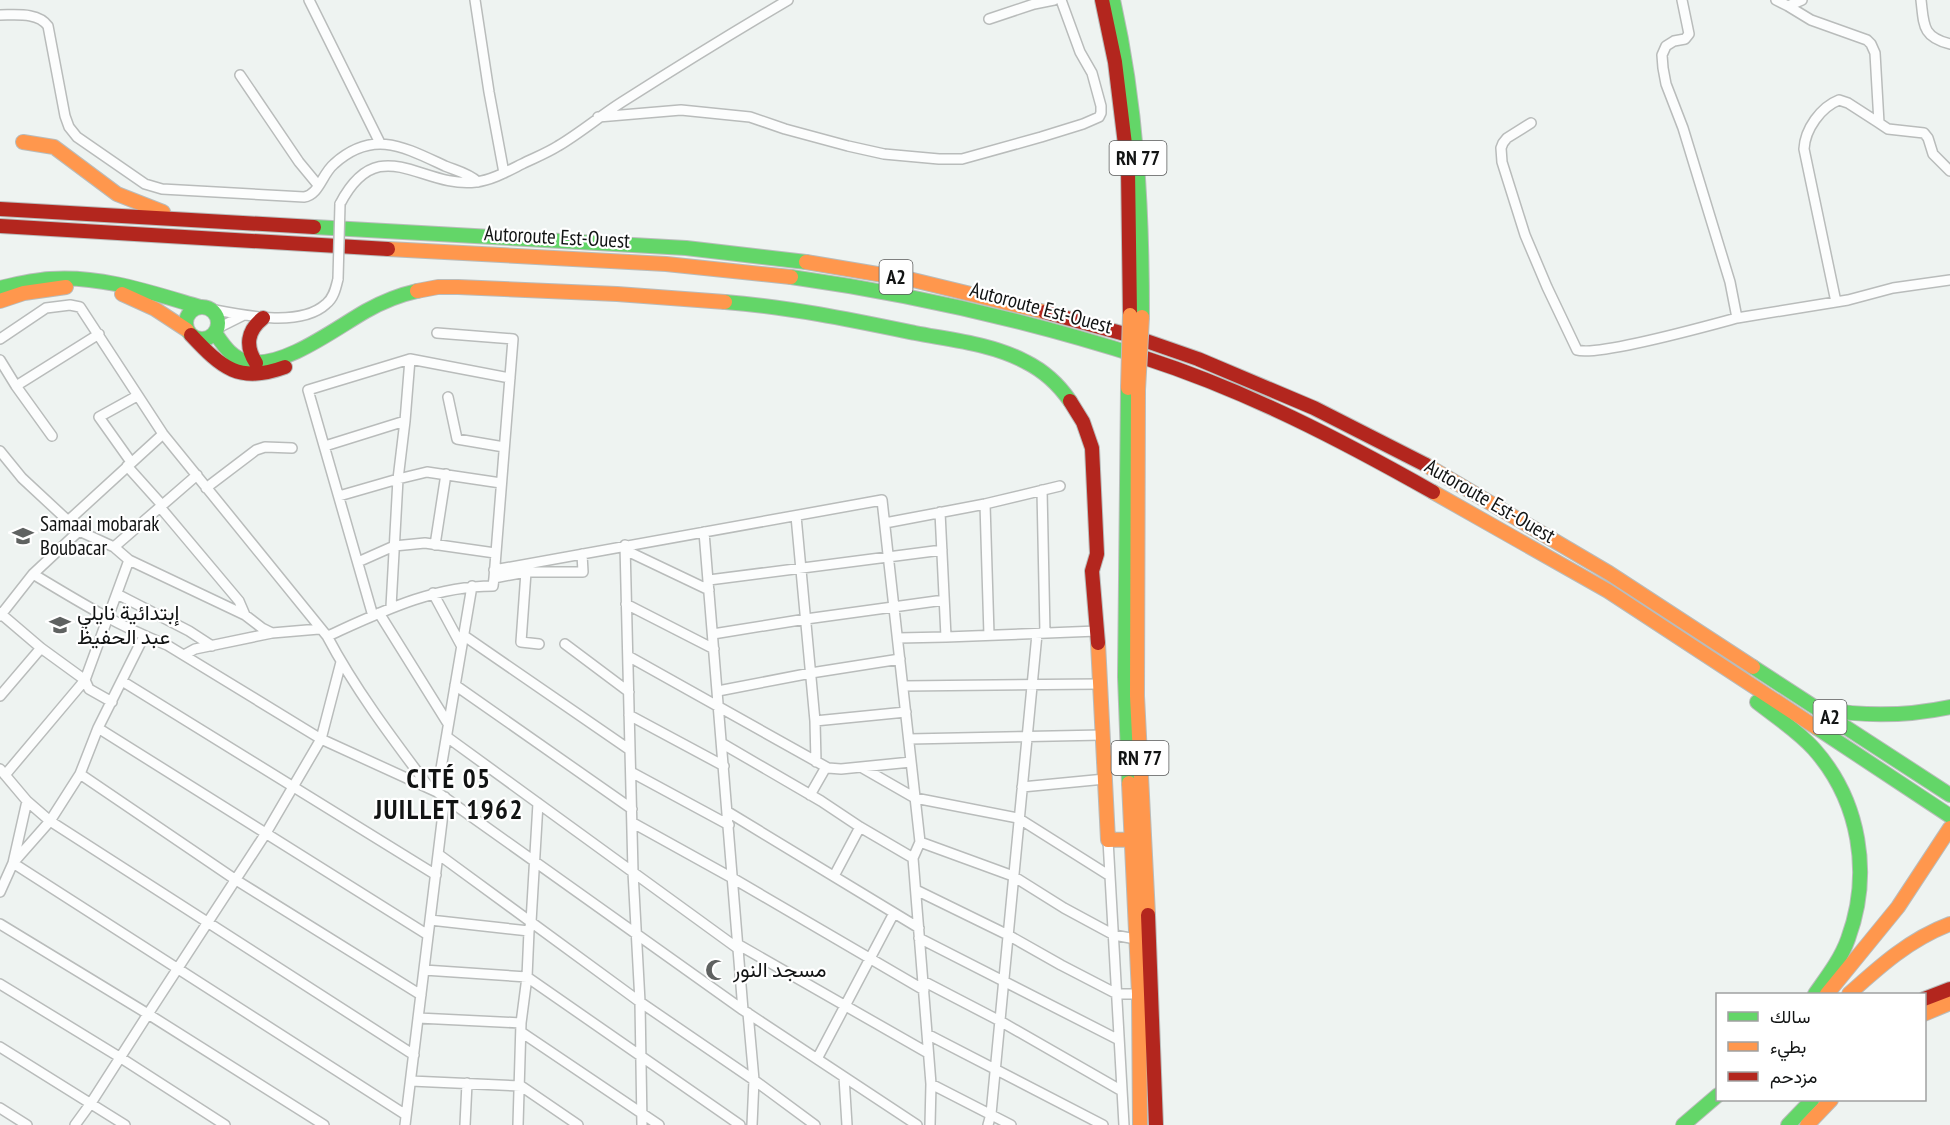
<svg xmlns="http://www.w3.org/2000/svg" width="1950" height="1125" viewBox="0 0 1950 1125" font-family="'PT Sans Narrow',Vazirmatn,sans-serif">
<rect width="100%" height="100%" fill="#eef3f1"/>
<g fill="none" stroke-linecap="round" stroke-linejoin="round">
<defs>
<path id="street" d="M309,0L380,143
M475,0L489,92L504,173
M1682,0L1689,34L1685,39L1674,41L1666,46L1662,55L1663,68L1666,84L1683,128L1730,282L1737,318L1848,300L1893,288L1950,280
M1776,0L1788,6L1802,0
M1921,0C1924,25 1922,37 1950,44
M1788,6L1811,20L1867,40L1871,44L1875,53L1879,123L1888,129L1924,133L1928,138L1933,154L1950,171
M0,15C16,15 38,12 48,26L65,116L69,127L77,137L145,184L162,189L304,197C319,195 322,174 334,164C373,129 404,147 445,166C457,171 468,173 478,182
M989,19L1034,4L1054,0
M240,75L299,162L318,185
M598,117L681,110L750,117L785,129L848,146L884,154L939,159H962L1041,137L1083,124L1099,117L1101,113V106L1092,73L1080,52L1061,0
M1531,123L1507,138L1503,143L1501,148L1502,162L1525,235L1547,287L1577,350C1597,357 1711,325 1737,318
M340,204C379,129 421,189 476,182C492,180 508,171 522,164C534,158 547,153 558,146C580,133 600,116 622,102C677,67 732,33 788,0
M1836,302L1804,149C1805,129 1821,107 1839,100L1848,103L1879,123
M210,309C242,315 300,328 326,304C334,298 336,287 338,279
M218,328L242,316
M437,333L513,339L494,578
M0,339L46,308L70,305L80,307L163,434L327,636C355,689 392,738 428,786
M0,360L16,386L52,436
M16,386L99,334
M448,397L457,439L504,447
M325,446L405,421
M0,451L22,478L79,531L114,547L129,560L85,680L5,775
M131,462L99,417L137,396
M127,466L162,505
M206,488L256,450L265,447L292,448
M1042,490L1045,633
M339,496L398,479L427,472L501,483
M985,504L989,635
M160,507L239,601L245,615
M940,512L946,637L1097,631
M796,516L815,721L816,762
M69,520L163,434
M885,523L985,504L1060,486
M704,532L743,1010
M435,545L446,474
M625,545L633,872L640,1002L642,1125
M114,547L197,475
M625,550L709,590
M129,560L245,615L262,628L272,633
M358,562L394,546L425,543L495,553
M494,570L882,500L920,842L913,858L931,1084L930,1125
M526,572L521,642L539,644
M33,574C76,600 120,627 167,645L321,739L437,792L743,1010L917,1125
M709,580L942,550
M433,593L461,645
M117,594L189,631L212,646
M626,604L714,649
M391,607L398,479L405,421L410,359
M0,613L41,648L85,680L89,689L112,702
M379,613L447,722
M0,616L33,574L79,531
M373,616L308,390L410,359L510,378
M713,634L806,619L944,600
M463,635L630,750
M327,636L330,635C383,611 434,586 493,586L494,578L526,572H583L582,554
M898,638L946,637
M565,644L629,692
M184,655L195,649L272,633L319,629
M628,656L828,768L841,769L911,762
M122,681L436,875
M455,685L632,809
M903,686L1100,684
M718,691L811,673L900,659
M0,696L41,648
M629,715L724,766
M815,721L906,712
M98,728L428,935
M447,737L740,950
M909,739L1103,735
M723,744L821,801L860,827L913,858
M861,767L915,798L1018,818L1110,876
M0,769L27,801L50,821L414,1055
M631,772L729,825
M80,774L236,880L421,995
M1022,787L1105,779
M437,792L472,586
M810,795L826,767
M27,801L13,863L406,1115
M728,812L919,928
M633,823L734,879L924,990
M1108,840L1124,1125
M920,842L1013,876L1064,908L1114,935L1141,940
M438,854L640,1002L754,1080L815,1125
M834,876L860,827
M916,890L1008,935L1061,965L1117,994H1139
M0,892L13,863L50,821L80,774L98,728L144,636
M430,920L529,931
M0,924L148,1014L324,1125
M919,938L1119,1040
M739,945L928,1053
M424,970L527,977L740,1125
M923,981L1000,1021L1122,1091
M0,984L121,1058L225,1125
M748,1013L754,1080L752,1125
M418,1018L521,1023
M521,1032L659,1125
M927,1034L1103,1125
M0,1047L125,1125
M817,1059L894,913
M844,1077L847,1125
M411,1081L521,1086L578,1125
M931,1084L1011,1125
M0,1108L27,1125
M75,1125L91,1103L148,1014L266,833L321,739L341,662
M405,1125L445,797
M465,1125L467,1083
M518,1125L521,1023L527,977L529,931L531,922L538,803
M988,1125L991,1114L1037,634"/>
<path id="fast" d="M1113,0C1137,106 1142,209 1142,317
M314,227L686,248L806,262
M791,277C912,294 1030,321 1145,358
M0,288C17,284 33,280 50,279C101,275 152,293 200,307
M725,302C790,307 852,320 915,333C952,340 993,344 1026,362C1044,371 1059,385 1070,401
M186 323a16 16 0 1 1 32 0a16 16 0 1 1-32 0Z
M215,333C224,346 232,359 249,362C284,368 336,328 366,311C382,302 399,295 417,291
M1128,388L1125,677L1129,783
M1753,667L1950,795
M1757,702C1776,717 1798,731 1814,749C1860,801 1872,874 1848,939C1841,959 1827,977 1815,994
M1823,709C1866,717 1907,716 1950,707
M1817,728L1950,816
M1683,1125L1718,1095
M1788,1125L1812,1100"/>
<path id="slow" d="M23,142L54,147L117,194L163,212
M388,249L666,264L791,277
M806,262L913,280L1045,312
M417,291L438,287H458L617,294L725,302
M122,294L155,309L187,330
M0,301L24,293L66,287
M1138,390L1137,696L1148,915
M1426,465L1609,573L1753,667
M1433,492L1608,591L1817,728
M1098,643L1108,840L1143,839
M1104,763L1128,762
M1129,783L1139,994L1140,1125
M1827,994L1898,907L1950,828
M1849,994C1880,966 1910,939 1950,924
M1924,1014L1950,1003
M1807,1125L1831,1100"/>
<path id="jam" d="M1102,0L1115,62L1128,169L1130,315
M0,209L314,227
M0,226L388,249
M1045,312L1132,336L1198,359L1314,408L1426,465
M191,335C222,368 239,384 285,367
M1145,358C1247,391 1341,440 1433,492
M256,363C245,346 247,331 263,318
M1070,401L1083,422L1092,448L1097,554L1092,571L1098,643
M1148,915L1156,1125
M1924,999L1950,989"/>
</defs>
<!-- street casing -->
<use href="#street" stroke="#b9bcbb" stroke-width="12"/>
<!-- fast casing -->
<use href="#fast" stroke="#b9bcbb" stroke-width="16"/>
<!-- slow casing -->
<use href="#slow" stroke="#b9bcbb" stroke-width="16"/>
<!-- jam casing -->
<use href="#jam" stroke="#b9bcbb" stroke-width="16"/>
<!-- street -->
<use href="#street" stroke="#fcfdfd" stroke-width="9"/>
<!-- fast -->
<use href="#fast" stroke="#63d668" stroke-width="14"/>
<!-- slow -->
<use href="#slow" stroke="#ff974d" stroke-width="14"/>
<!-- jam -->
<use href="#jam" stroke="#b3261e" stroke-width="14"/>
<defs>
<path id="street-bridge" d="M338,279L340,204"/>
<path id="slow-bridge" d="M1128,388L1130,315
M1138,390L1142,317"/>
</defs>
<!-- street-bridge casing -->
<use href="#street-bridge" stroke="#b9bcbb" stroke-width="12" stroke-linecap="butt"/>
<!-- slow-bridge casing -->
<use href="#slow-bridge" stroke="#b9bcbb" stroke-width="16" stroke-linecap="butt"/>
<!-- street-bridge -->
<use href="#street-bridge" stroke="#fcfdfd" stroke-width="9"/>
<!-- slow-bridge -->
<use href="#slow-bridge" stroke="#ff974d" stroke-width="14"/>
</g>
<!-- icons -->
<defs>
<symbol id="school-bare" viewBox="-9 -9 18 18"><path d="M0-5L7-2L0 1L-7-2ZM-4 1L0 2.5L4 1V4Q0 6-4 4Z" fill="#5f6261" stroke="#fff" stroke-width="2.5" paint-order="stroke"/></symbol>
<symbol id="mosque-bare" viewBox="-9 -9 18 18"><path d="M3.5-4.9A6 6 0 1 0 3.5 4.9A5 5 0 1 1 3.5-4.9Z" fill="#5f6261" stroke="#fff" stroke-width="2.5" paint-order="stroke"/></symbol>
</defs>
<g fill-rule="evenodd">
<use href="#school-bare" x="8" y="521" width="30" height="30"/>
<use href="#school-bare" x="45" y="610" width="30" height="30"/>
<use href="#mosque-bare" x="701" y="955" width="30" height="30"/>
</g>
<g text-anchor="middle" stroke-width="4.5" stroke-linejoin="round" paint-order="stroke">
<!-- shield labels -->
<g fill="#fff" stroke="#595a5a" stroke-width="1.5">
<rect x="1109.5" y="141" width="57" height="34" rx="4.5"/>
<rect x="879.5" y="260" width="33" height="34" rx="4.5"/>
<rect x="1813.5" y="700" width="33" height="34" rx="4.5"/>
<rect x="1111.5" y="741" width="57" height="34" rx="4.5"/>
</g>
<g font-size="20" font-weight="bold" fill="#121414">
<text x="1138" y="165">RN 77</text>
<text x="896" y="284">A2</text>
<text x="1830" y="724">A2</text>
<text x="1140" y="765">RN 77</text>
</g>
<!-- street labels -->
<g font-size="21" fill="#121414" stroke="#fff">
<text transform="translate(557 237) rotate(3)" y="7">Autoroute Est-Ouest</text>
<text transform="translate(1041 308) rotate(15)" y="7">Autoroute Est-Ouest</text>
<text transform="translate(1490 501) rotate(30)" y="7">Autoroute Est-Ouest</text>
</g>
<!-- poi labels -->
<g font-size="21" fill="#121414" stroke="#fff" text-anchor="start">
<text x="40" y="531">Samaai mobarak<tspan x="40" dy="24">Boubacar</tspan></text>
<text x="77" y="620">إبتدائية نايلي<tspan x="77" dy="24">عبد الحفيظ</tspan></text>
<text x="733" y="977">مسجد النور</text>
</g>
<!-- district labels -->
<g font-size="27" font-weight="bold" letter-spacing="1.5" fill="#121414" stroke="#fff">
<text x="449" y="788">CITÉ 05<tspan x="449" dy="31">JUILLET 1962</tspan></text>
</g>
</g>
<!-- legend -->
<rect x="1716" y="993" width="210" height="108" fill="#ffffff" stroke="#a0a1a1" stroke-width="1.5"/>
<rect x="1728" y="1012" width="30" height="9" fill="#63d668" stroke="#a0a1a1" stroke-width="1.5"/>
<text x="1770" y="1023" font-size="18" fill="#121414">سالك</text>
<rect x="1728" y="1042" width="30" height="9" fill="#ff974d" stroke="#a0a1a1" stroke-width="1.5"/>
<text x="1770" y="1053" font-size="18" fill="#121414">بطيء</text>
<rect x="1728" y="1072" width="30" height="9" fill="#b3261e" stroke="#a0a1a1" stroke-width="1.5"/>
<text x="1770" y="1083" font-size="18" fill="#121414">مزدحم</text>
</svg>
